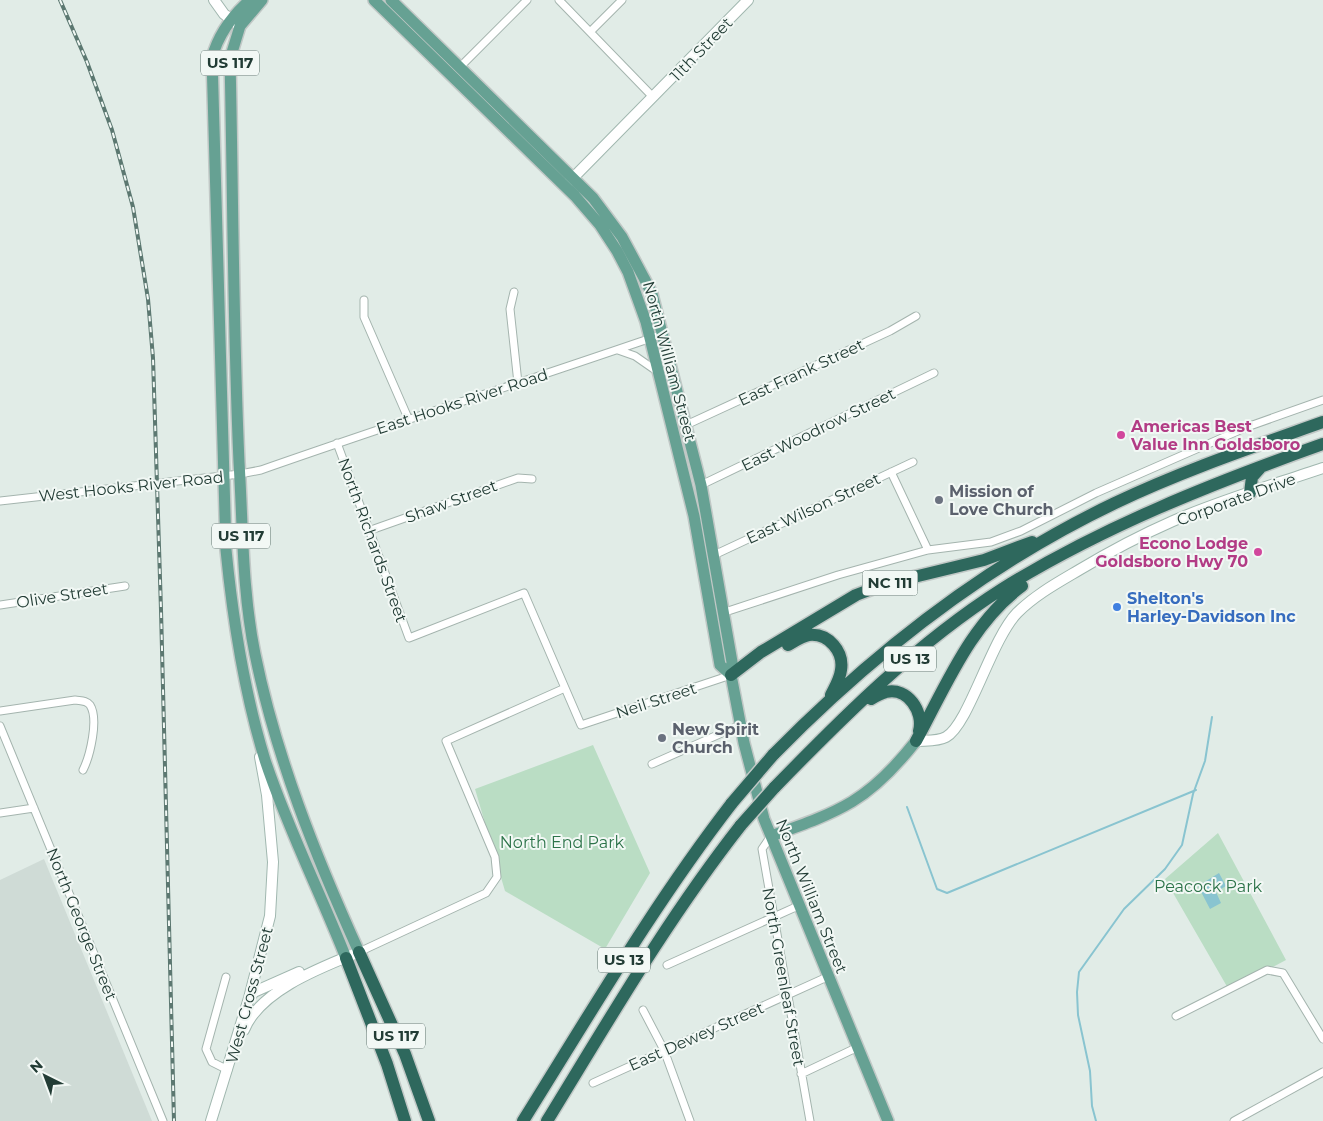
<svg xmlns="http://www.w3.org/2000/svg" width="1323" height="1121" viewBox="0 0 1323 1121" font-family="Montserrat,sans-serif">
<rect width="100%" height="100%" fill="#e1ece7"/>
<!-- built -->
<path fill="#cfdbd6" d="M44,859L152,1121H0V880Z"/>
<!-- green -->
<path fill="#baddc4" d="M593,745L650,873L605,949L505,891L475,789Z
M1218,833L1286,960L1229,990L1165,879Z"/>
<!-- water -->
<path fill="#89c4d0" d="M1219,873L1226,886L1216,892L1221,903L1210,909L1198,886Z"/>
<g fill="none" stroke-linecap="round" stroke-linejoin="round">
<!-- stream -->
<path stroke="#89c4d0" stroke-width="2" d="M907,807L937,889L947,893L1196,790
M1096,1121L1092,1106L1090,1071L1078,1015L1077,992L1079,972L1124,909L1165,869L1182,845L1193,794L1205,761L1212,717"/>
<defs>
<path id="street" d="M559,0L653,97
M591,31L622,0
M460,67L527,0
M514,292L510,309L518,383
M364,300V317L408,418
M618,350L635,356L658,372
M686,425L890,331L916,316
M337,443L409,638L524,593L581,725L731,675
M891,472L928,550
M701,485L934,373
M0,501L240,474L261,470C395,423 529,380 663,334
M371,530L518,478L532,479
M714,555L913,462
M0,605L125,586
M722,613L838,575L928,550L991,542L1021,531L1096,493L1247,427L1323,400
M0,711L75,700C81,701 86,700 90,705C99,719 90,756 83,770
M0,726L163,1121
M652,764L740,725
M0,813L34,808
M771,836L762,849L810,1121
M359,952L486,893L497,877L495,857L446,741L565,688
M667,965L798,906
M226,977L206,1049L212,1062L228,1070
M643,1010L664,1050L690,1121
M1176,1016L1267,970L1283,973L1323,1039
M801,1074L858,1047
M593,1083L827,977
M1234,1121L1323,1072"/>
<path id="secondary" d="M214,0L224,14L237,24
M568,183L748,0
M916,741C925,740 937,742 946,737C969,724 991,640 1017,613C1035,595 1057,583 1079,570C1109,552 1141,535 1173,521C1221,500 1273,485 1323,468
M250,997L254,992L299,972
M244,1030C260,990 322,967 359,952
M211,1121L249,998L270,916L273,862L267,795L260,757"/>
<path id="primary" d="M250,0C233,15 218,35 212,58L226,550C233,621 244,692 265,760C287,827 320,892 346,958
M262,0L240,26L230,59C233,193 233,328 239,462C243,527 242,590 255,654C276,757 316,857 359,952
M374,0L575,196L600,225L617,251L628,272L646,322L694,516L720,665L731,675
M391,0L593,198L622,237L644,278L652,294L701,485L732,662L731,675L744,743L764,819L888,1121
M771,836C841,811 869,801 916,741"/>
<path id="highway" d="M1250,493L1252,477L1261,467
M788,645C795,641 802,636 809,635C829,633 844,652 841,670C840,679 835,687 831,695
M731,675L761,652L856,595L885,584L984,560L1032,542
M871,699C876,696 881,693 886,692C908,687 924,712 919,731
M916,741C946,686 971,623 1022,586
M773,755C872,654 987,564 1115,503C1182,471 1253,447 1323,422
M774,788C844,716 917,643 1002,589C1102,527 1213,483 1323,444
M359,952L405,1054L429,1121
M346,958L387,1064L405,1121
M523,1121C590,1014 654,904 732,803
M547,1121C609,1020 668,918 741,825"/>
</defs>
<!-- street casing -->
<use href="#street" stroke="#a4b4ae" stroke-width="9"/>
<!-- secondary casing -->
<use href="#secondary" stroke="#a0b7af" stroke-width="12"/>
<!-- primary casing -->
<use href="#primary" stroke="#c1c8c6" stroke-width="14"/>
<!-- highway casing -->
<use href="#highway" stroke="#c1c8c6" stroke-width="15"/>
<!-- street -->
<use href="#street" stroke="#fff" stroke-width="7"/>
<!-- secondary -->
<use href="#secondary" stroke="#fff" stroke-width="10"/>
<!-- primary -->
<use href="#primary" stroke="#66a193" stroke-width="11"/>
<!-- highway -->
<use href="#highway" stroke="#2e685d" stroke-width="12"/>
<defs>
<path id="rail" d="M60,0L87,62L112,130L133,207L148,299L153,358L161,610L174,1121"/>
</defs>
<!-- rail casing -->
<use href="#rail" stroke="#5c7871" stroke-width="4"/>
<!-- rail -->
<use href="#rail" stroke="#f2f8f5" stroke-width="2" stroke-dasharray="5.5" stroke-linecap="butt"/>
<defs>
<path id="highway-bridge" d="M732,803L773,755
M741,825L774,788"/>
</defs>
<!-- highway-bridge casing -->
<use href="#highway-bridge" stroke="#c1c8c6" stroke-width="15" stroke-linecap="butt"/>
<!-- highway-bridge -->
<use href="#highway-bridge" stroke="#2e685d" stroke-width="12"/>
</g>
<!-- markers -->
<g fill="#d1479c" stroke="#f2f8f5" stroke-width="2">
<circle cx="1121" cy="435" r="5"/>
<circle cx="1258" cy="552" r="5"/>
</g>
<g fill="#6b7280" stroke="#f2f8f5" stroke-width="2">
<circle cx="939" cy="500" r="5"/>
<circle cx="662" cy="738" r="5"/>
</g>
<circle fill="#3f7fe0" stroke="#f2f8f5" stroke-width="2" cx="1117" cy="607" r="5"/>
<g text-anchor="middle" stroke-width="4" stroke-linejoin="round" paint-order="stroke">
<!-- shield labels -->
<g fill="#f2f8f5" stroke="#60746f" stroke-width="1">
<rect x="201" y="50.5" width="58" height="25" rx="4"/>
<rect x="212" y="523.5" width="58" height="25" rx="4"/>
<rect x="862.5" y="570.5" width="55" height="25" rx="4"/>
<rect x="884" y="646.5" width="52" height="25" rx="4"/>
<rect x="598" y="947.5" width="52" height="25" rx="4"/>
<rect x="367" y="1023.5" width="58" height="25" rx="4"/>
</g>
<g font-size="15" font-weight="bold" fill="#223c35">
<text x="230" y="68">US 117</text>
<text x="241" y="541">US 117</text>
<text x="890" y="588">NC 111</text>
<text x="910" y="664">US 13</text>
<text x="624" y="965">US 13</text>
<text x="396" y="1041">US 117</text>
</g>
<!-- street labels -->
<g font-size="16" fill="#223c35" stroke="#f2f8f5">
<text transform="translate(701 49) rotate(-46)" y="6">11th Street</text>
<text transform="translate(670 361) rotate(75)" y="6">North William Street</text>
<text transform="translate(801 372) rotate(-25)" y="6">East Frank Street</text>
<text transform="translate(462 401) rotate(-18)" y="6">East Hooks River Road</text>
<text transform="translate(818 429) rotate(-26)" y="6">East Woodrow Street</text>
<text transform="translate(131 486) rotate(-6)" y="6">West Hooks River Road</text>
<text transform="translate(1236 499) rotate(-20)" y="6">Corporate Drive</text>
<text transform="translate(451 501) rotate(-20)" y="6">Shaw Street</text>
<text transform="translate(813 508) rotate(-25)" y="6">East Wilson Street</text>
<text transform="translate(373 540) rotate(70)" y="6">North Richards Street</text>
<text transform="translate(62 595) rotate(-9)" y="6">Olive Street</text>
<text transform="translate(656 700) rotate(-18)" y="6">Neil Street</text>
<text transform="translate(812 896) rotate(68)" y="6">North William Street</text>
<text transform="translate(82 924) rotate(68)" y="6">North George Street</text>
<text transform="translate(784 977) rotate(80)" y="6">North Greenleaf Street</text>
<text transform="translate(249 995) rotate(-75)" y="6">West Cross Street</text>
<text transform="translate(696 1036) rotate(-24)" y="6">East Dewey Street</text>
</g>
<!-- hotel labels -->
<g font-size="16" font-weight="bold" fill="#b23c85" stroke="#f2f8f5" text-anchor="start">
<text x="1131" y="432">Americas Best<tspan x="1131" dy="18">Value Inn Goldsboro</tspan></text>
<text x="1248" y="549" text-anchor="end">Econo Lodge<tspan x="1248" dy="18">Goldsboro Hwy 70</tspan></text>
</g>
<!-- worship labels -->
<g font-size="16" font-weight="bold" fill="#5b616d" stroke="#f2f8f5" text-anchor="start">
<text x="949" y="497">Mission of<tspan x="949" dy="18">Love Church</tspan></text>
<text x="672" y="735">New Spirit<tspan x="672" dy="18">Church</tspan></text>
</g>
<!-- shop labels -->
<g font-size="16" font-weight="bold" fill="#366cbe" stroke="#f2f8f5" text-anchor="start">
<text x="1127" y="604">Shelton's<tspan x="1127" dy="18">Harley-Davidson Inc</tspan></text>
</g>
<!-- park labels -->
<g font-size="16" fill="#2c7349" stroke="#f2f8f5">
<text x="562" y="848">North End Park</text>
<text x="1208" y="892">Peacock Park</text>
</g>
</g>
<!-- north arrow -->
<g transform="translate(45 1076) rotate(318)" stroke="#f2f8f5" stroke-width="4" paint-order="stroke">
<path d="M0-4L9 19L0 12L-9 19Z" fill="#223c35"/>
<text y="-8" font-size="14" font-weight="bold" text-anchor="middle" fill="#223c35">N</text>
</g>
</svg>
